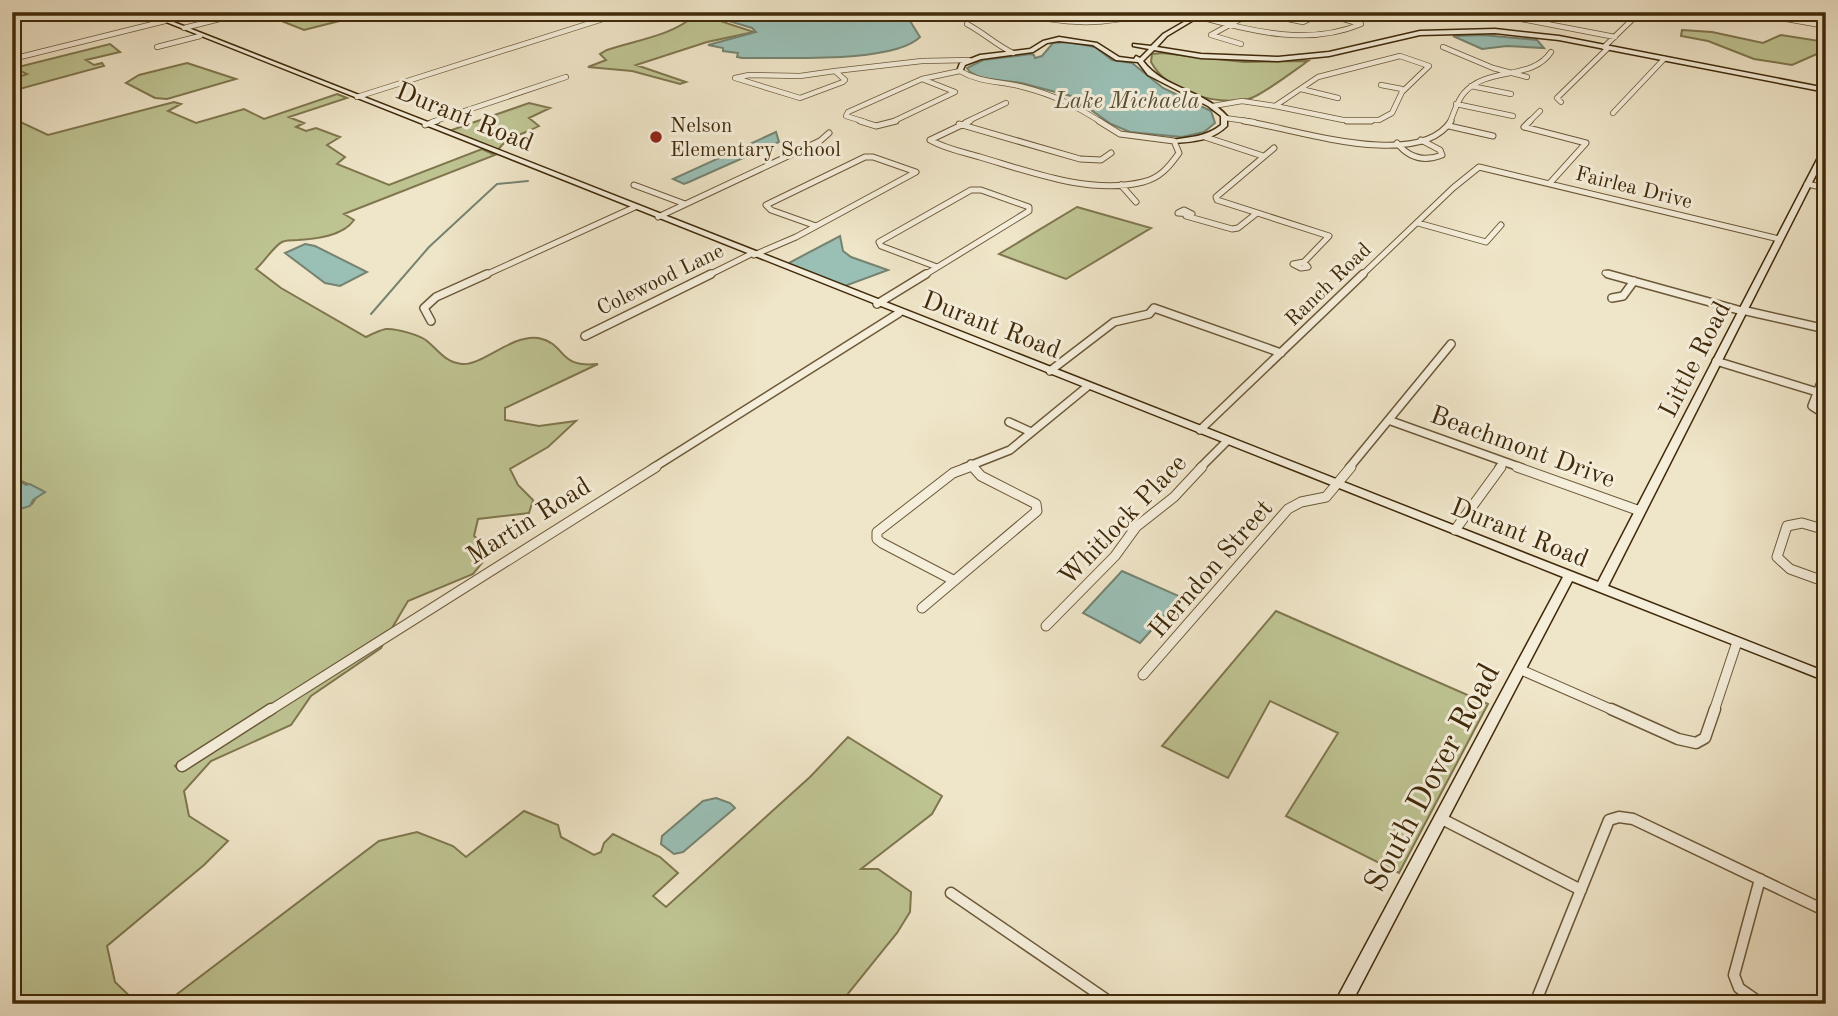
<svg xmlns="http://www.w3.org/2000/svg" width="1838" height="1016" viewBox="0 0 1838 1016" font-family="'Old Standard TT',serif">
<rect width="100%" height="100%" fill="#efe5c8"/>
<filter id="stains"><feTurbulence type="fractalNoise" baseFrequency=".00286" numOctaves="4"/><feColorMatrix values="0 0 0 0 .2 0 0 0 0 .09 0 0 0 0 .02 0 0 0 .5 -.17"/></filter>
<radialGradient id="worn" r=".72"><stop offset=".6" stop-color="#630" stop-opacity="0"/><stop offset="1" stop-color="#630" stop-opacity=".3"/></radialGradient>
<!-- green -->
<path fill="#bec392" stroke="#7f764e" stroke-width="2" d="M259,12H375L304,30Z
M687,12H737L723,22L754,32L707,42L636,65L686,82L680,84L632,71L588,67L606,60L600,54L607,50C636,40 671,36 694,16Z
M1682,30L1712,32L1763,43L1781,35L1826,42V50L1792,65L1754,59L1708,41L1681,36Z
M110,44L120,52L86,60L94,65L102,63L104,66L12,91V79L27,74L14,68Z
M1162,53L1244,62L1308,61C1295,70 1260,97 1248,99C1215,105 1168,93 1151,62L1152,54Z
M187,63L236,79L167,99L155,98L126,83L139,75Z
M337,94L347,98L289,117L304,123L296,127L306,131L316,128L340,137L327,145L345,157L337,164L389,185L482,149L495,155L344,214L354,220C343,236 317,239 298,240C293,240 286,240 282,242C274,246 265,261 256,269L281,288L366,337C372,334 380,330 386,329C395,328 420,335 427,341C439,351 445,362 462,364C482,366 512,334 538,338C568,344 556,368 598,364L505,408V420L539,426L576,421L548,447L510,469L518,485L533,500L529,513L478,519L474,536L492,551L473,574L408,601L392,628L175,766L180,771L386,638L381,648L311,696L291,725L211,761L184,791L189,816L228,841L204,865L107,946L115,982L138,1004H12V506L20,509L32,504L41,490L12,477V118L48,135L174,102L181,104L168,111L196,123L244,109L264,119Z
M529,103L550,108L529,118L539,126C525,134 504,137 497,152L446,132Z
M1077,207L1151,228L1066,279L999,254Z
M1276,611L1488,704L1399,873L1286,816L1338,733L1270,701L1228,778L1162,746Z
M848,737L942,796L932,814L861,869H878L911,892L910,912L897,933L847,995L832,1002L802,997L795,1004H164L379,841L417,832L453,846L466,857L524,811L558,825L561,837L594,855L601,852L604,843L613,834L660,857L678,873L653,896L666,907L810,777Z"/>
<!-- water -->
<path fill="#9abfb5" stroke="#768370" stroke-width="2" d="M739,12H897L907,16L920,37C893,64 780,57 742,58L737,57L738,53L723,51V48L708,45L756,32L752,28L729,21Z
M1483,35L1537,40L1544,48L1507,46L1482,49L1453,36Z
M1068,42L1095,47L1112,60L1132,63L1163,88L1211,111L1215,123L1204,132L1182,137L1130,132L1111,124L1071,96L1021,83L981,78L970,72L967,68L983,60L1031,54L1034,55L1035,58L1042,56L1053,43Z
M776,132L779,142L689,182L684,184L673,179Z
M840,236L843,251L851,257L888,270L845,286L785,265Z
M305,244L315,246L367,272L340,286L325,283L285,253Z
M12,477L26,485L30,484L45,492L33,500L30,506L20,509L12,506Z
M1122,571L1181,597L1140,643L1083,613Z
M716,798L730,803L735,808L683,852L674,854L661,844L662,836L703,801Z"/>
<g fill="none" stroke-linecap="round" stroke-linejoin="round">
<!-- stream -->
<path stroke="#768370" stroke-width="2" d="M371,314L429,247L497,184L528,181"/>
<defs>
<path id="street-far4" d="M1014,12C1062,24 1102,27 1150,12
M1181,12C1240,27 1302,49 1361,24L1319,12
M1386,12L1419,17
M1485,12L1615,37
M1747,12L1826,26
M967,24C984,33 996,45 1013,53
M184,28L247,12
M1241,44L1211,35L1253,12L1303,22L1322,13
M157,47L200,36
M1443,47L1493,68L1527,77
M1604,47L1640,12
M1400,56L1429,66L1402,92L1392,113L1379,120H1343L1275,106L1318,77Z
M12,59L165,21
M835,71L845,80L843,82L800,98L735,78L749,75L800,76Z
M835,71L922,61L969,60
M922,79L960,71C980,83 1001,81 1023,87C1054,95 1074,105 1101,122
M1381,85L1402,89
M1471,86L1511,94
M1301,89L1338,98
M357,97L625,12
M1561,102L1557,98L1608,48
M1456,104L1513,116
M1213,106L1242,101L1275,106
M1613,113L1664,59
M1225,118L1254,122
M432,122L566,77
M865,122L846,116L848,112L922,79L955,92L892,122
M966,122L1006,103
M1450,122C1454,113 1457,101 1464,93C1487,66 1532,81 1551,52
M1529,122L1540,111"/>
<path id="street-far3" d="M860,121L876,126L896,121
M970,121L930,140C946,149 963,152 980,157C1031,172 1090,195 1143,182C1160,178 1169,167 1179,153L1174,141L1120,134L1099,121
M1244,121C1292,128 1418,172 1451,121
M1347,121H1371
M1530,121L1524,127L1586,143L1550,183
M959,124L1080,159L1101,160L1111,153
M425,125L437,121
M1449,126L1493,136
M1205,137L1263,156
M1397,143C1409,158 1424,162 1442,155L1440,150L1421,140
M1274,148L1216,197L1217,200L1329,236L1304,262
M1807,184L1826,188
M634,185L685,204
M1121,185L1136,202
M1184,210L1192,214L1178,213Z
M1186,216L1232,229L1238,228L1257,213
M658,217L820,141L829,133
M1418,223L1486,242L1501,225
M754,255L796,237L916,172L873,157H865L766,205L771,210L816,226
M1304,262L1308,267L1301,268L1293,264Z
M1605,273L1614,276
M483,276L635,207
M707,276L751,254
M923,276L1029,211V207L981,190H971L879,242L881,246L937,267
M1361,276L1453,188L1479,167L1779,239"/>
<path id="street-far2" d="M1608,274L1742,311
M1612,298L1623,296L1634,281
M877,304L926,274
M1742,310L1826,329
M431,321L424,308L436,297L487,274
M585,336L711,274
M1716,361L1817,392
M1050,371L1114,322L1149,314L1154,308L1281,353
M1826,377L1822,380L1812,406L1826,415
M1391,421L1522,468
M1009,422L1031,432
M1200,430L1363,274
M971,464L975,468
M653,468L899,313
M964,468L1010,450L1088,386
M1200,468L1227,441
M1349,468L1451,344
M1499,468L1504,462"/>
<path id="street-far1" d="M1517,467L1640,511
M1455,530L1501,467
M1826,530L1802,523L1787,526L1777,557L1790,569L1826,582
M953,580L882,543L877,539V532L953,473L969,467
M922,608L1037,511L1036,504L981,476L973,467
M1046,626L1115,556L1136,527L1174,497L1202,467
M1519,669L1615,711
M1143,675L1288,509L1301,502L1326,497L1351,467
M269,711L656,467
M1714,711L1737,642"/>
<path id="street" d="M1611,709L1678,739L1696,743L1705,738L1715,709
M182,766L271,709
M1440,818L1581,890
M1760,879L1734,975L1739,988L1762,1004
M951,893L1113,1004
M1539,1004L1538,996L1609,820L1619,817L1633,819L1826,911"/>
<path id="secondary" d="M141,12H148L1598,582L1823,148L1826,146V155L1608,586L1826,672V681L1572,581L1351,1004H1334L1563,577Z
M1201,12H1207L1167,36L1157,47L1201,54L1278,57L1329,52L1420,31L1495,29L1559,36L1826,88V92L1559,40L1495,33L1420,35L1329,56L1278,61L1201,58L1154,50L1143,61C1164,89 1204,90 1227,116V126C1213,140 1193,142 1174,143L1172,142V140C1190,137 1206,137 1221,125V116L1208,106L1148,75L1138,62L1116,60L1093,45L1059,41L1047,43L1033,52L981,59L965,65L962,72L957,71L960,63L980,55L1030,49L1043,41L1059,37L1097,43L1119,57L1134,59L1136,56L1140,58L1149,49L1133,46V44L1151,46L1163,34Z"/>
</defs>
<!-- street-far4 casing -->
<use href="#street-far4" stroke="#6c5939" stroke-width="6"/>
<!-- street-far3 casing -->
<use href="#street-far3" stroke="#6c5939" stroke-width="7"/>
<!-- street-far2 casing -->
<use href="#street-far2" stroke="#6c5939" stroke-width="10"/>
<!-- street-far1 casing -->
<use href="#street-far1" stroke="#6c5939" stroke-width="11"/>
<!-- street casing -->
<use href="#street" stroke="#6c5939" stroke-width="13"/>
<!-- secondary casing -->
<use href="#secondary" stroke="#402a09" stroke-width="3"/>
<!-- street-far4 -->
<use href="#street-far4" stroke="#f5eedb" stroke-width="4.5"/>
<!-- street-far3 -->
<use href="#street-far3" stroke="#f5eedb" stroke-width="5"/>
<!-- street-far2 -->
<use href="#street-far2" stroke="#f5eedb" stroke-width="7"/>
<!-- street-far1 -->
<use href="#street-far1" stroke="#f5eedb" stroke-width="9"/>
<!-- street -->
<use href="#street" stroke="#f5eedb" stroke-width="10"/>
<!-- secondary -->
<use href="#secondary" fill="#f5eedb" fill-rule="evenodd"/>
</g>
<!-- markers -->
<circle fill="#8f2418" stroke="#f5eedb" stroke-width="2.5" cx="656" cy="137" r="7"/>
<g text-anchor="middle" stroke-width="6" stroke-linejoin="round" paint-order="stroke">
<!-- far-poi labels -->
<g font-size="21" fill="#402a09" stroke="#f5eedb" text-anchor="start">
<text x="670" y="132">Nelson<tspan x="670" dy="24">Elementary School</tspan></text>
</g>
<!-- far-street labels -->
<g font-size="21" fill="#402a09" stroke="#f5eedb">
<text transform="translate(1634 187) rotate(14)" y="7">Fairlea Drive</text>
<text transform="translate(660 279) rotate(-26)" y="7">Colewood Lane</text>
<text transform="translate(1328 284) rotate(-44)" y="7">Ranch Road</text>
</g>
<!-- far-water labels -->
<g font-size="23" font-style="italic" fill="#564f34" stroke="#f5eedb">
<text x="1127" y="108">Lake Michaela</text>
</g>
<!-- street labels -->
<g font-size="26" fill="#402a09" stroke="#f5eedb">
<text transform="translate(465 116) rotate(22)" y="9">Durant Road</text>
<text transform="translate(992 324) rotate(21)" y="9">Durant Road</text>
<text transform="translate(1694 359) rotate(-63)" y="9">Little Road</text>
<text transform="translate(1523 446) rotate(20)" y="9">Beachmont Drive</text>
<text transform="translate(1122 519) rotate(-46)" y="9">Whitlock Place</text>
<text transform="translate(528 520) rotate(-32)" y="9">Martin Road</text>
<text transform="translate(1520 532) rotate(22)" y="9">Durant Road</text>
<text transform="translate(1210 568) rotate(-49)" y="9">Herndon Street</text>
</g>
<!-- near-street labels -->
<g font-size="32" fill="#402a09" stroke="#f5eedb">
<text transform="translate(1431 777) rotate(-62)" y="11">South Dover Road</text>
</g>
</g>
<!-- margin -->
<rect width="1838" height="1016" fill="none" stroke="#efe5c8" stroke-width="42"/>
<rect x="14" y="14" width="1810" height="988" fill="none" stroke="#402a09" stroke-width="3.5"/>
<rect x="21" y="21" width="1796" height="974" fill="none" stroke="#402a09" stroke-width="2"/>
<rect width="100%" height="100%" filter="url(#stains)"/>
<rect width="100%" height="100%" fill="url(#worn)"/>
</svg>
